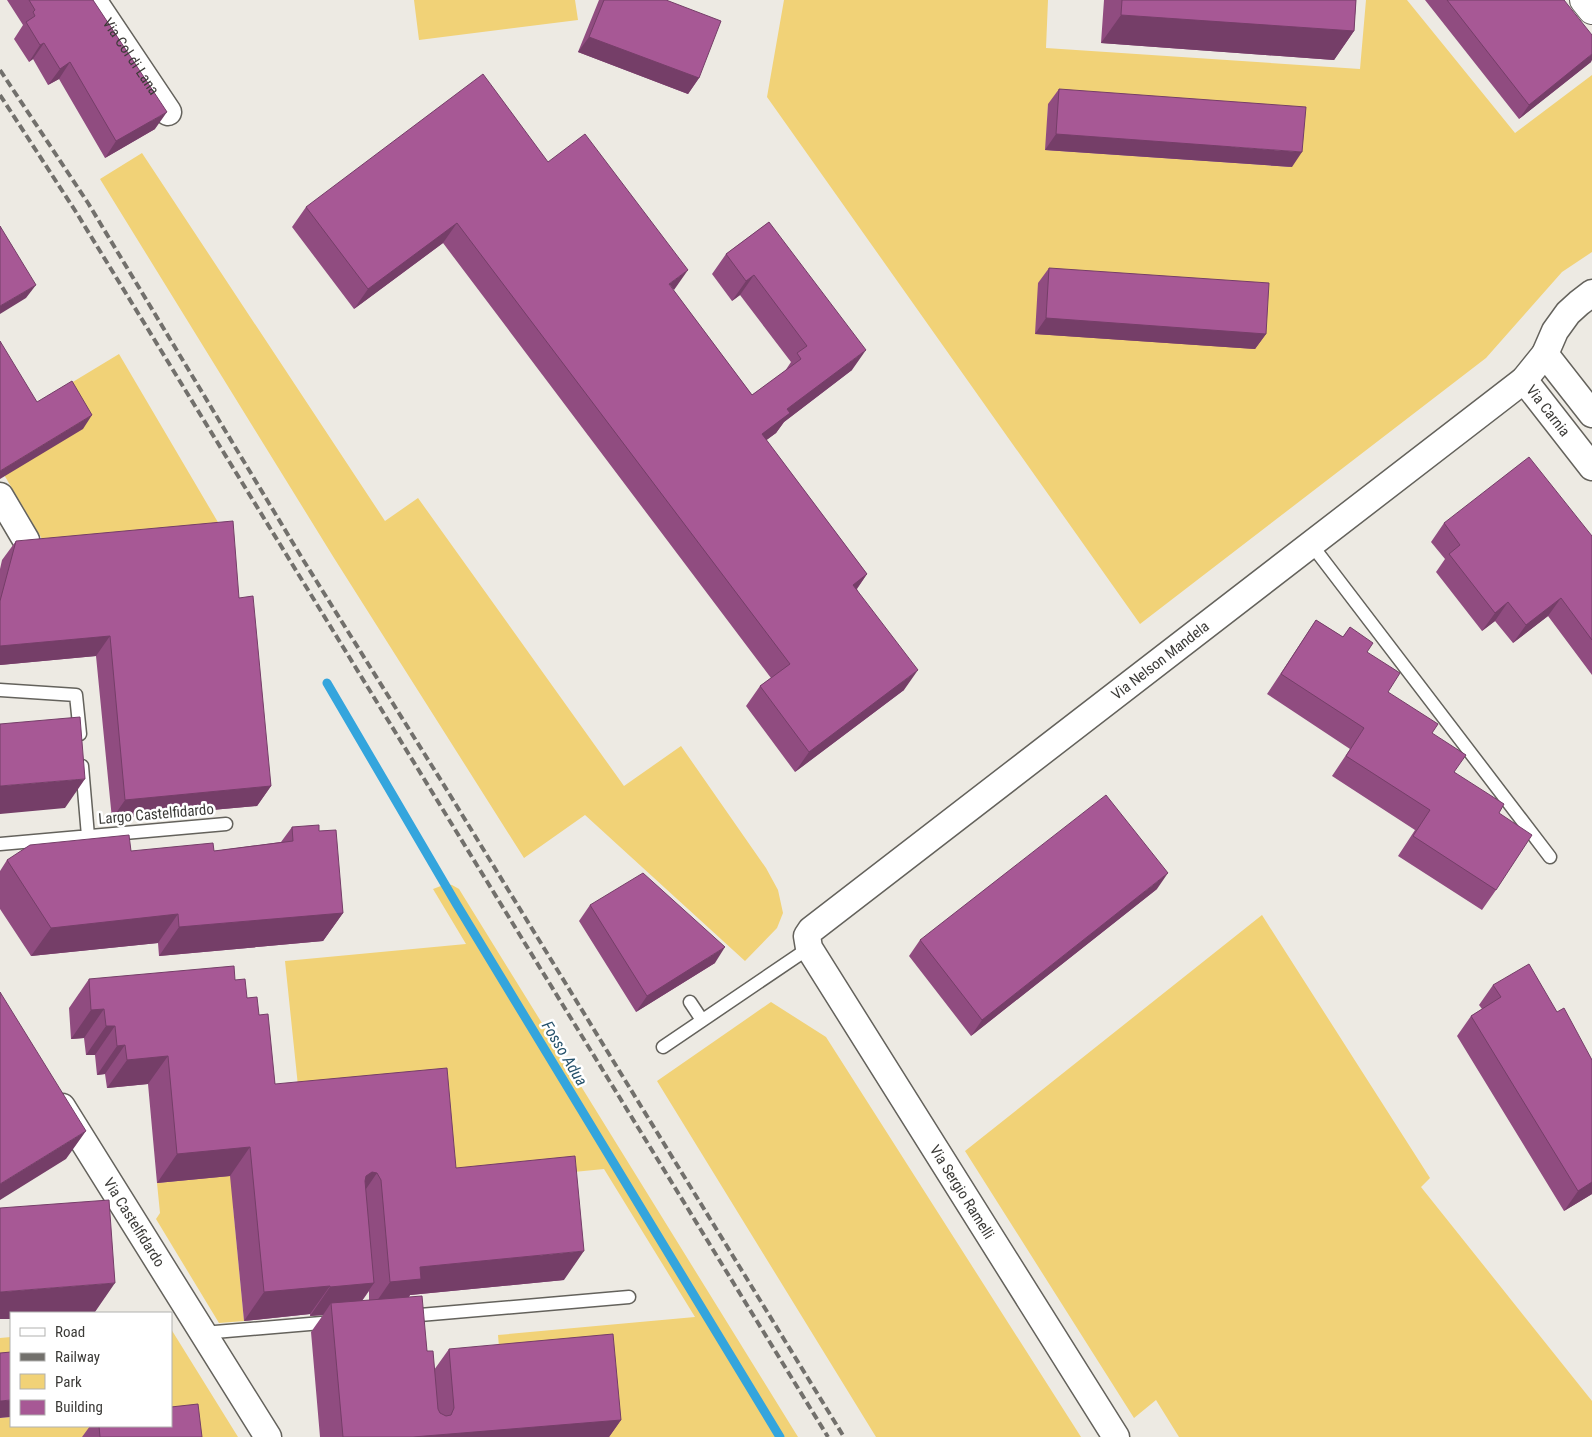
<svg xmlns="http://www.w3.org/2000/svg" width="1592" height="1437" viewBox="0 0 1592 1437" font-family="'Roboto Condensed',sans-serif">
<rect width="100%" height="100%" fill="#edeae3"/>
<!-- green -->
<path fill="#f1d277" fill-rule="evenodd" d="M414,0H575L578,20L419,40Z
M784,0H1048L1046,48L1360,69L1366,0H1407L1515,133L1592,75V252L1562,272L1486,358L1140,624L767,97ZM1048,104L1294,122L1292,167L1046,150Z
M142,153L385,521L418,498L624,786L681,746L766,868L778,890L783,913L777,928L745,961L585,815L524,858L334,558L100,179Z
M119,354L219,524L42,539L0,468V426Z
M446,884L452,885L459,889L798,1437H600L501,1371L498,1335L695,1317L604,1169L233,1206L244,1321L219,1323L156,1219L160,1213L157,1183L277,1171L298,1086L285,961L466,944L433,889Z
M1262,915L1430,1178L1421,1187L1592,1401V1437H1179L1156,1400L1134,1418L965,1151Z
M771,1002L826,1037L1081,1437H876L657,1081Z
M171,1329L238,1437H0V1418L11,1417V1426H171Z
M11,1337V1362L0,1370V1338Z"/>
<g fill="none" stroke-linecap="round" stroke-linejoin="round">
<!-- stream -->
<path stroke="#34a5dd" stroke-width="9" d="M327,683L457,905L780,1437"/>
<defs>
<path id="service" d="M1311,544L1550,857
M0,690L76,695L80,734
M82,766L88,836
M0,844L226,824
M690,1002L702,1020
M663,1047L809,948
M408,1316L629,1297
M203,1333L333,1322"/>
<g id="minor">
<path id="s1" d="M93,0L168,112"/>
<path d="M1545,354L1592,414"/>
<path id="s2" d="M1524,380L1592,467"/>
<path d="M0,496L26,540"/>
<path id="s3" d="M62,1107L268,1437"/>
<path id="s4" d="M1116,1437L809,948L807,936L811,930L1524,380L1545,354L1555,331L1568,313L1579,303L1592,293"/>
</g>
<path id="tertiary" d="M1584,0L1592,10"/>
</defs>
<!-- service casing -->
<use href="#service" stroke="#64625c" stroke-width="15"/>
<!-- minor casing -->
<use href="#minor" stroke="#64625c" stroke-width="29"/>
<!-- tertiary casing -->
<use href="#tertiary" stroke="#64625c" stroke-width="30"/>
<!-- service -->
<use href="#service" stroke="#fff" stroke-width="12"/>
<!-- minor -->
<use href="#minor" stroke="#fff" stroke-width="26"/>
<!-- tertiary -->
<use href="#tertiary" stroke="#fff" stroke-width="28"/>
<!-- rail -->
<path stroke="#72706c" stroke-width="4" stroke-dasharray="8 4" stroke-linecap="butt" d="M0,70L88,203L302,558L442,782L844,1437
M0,95L76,212L828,1437"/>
</g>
<!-- wall -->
<path fill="#904c80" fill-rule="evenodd" d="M7,0H93L155,129L105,158L59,79L48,85L33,59L29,62L14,39L23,25Z
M599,0H666L699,78L688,94L578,52Z
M1104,0H1356L1354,31L1334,60L1101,43Z
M1425,0H1564L1591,62L1519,119Z
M1059,89L1292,167L1045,150L1048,104Z
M548,162L673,290L752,395L785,371L791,362L740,295L732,301L712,274L726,254L769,222L852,370L784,422L776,433L766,440L867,574L857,589L904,690L795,772L746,706L760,686L771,678L443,243L354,309L292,227L306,207Z
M1049,268L1266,334L1255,349L1035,334L1038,283Z
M1444,523L1592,536V675L1548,616L1513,643L1495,621L1482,631L1436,572L1445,559L1431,542Z
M16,541L239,598L271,786L257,806L112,819L96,656L0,665V569L2,560Z
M1316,620L1343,637L1350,627L1367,652L1388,692L1432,733L1454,772L1499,813L1496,890L1482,910L1398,856L1415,830L1332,776L1350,749L1267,694Z
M292,827L319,831L343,913L323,941L159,956L158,943L31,956L0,909V871L7,860L131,851H214L281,842Z
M1157,889L971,1036L909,956L920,940Z
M590,905L715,963L636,1012L579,921Z
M89,979L235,980L259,1015L275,1084L456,1168L564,1280L410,1295L409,1297L427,1351L434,1370L449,1349L621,1420L609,1437H320L311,1332L323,1315L310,1316V1314L244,1321L230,1176L157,1183L148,1084L107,1088L105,1074L97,1075L95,1055H86L84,1038L71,1039L69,1008ZM369,1291V1300L362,1301Z
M1493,985L1557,1012L1592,1060V1194L1564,1211L1457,1036L1471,1016L1482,1009L1479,1005Z
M90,1426H171L202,1437H82Z"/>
<!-- shaded-wall -->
<path fill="#753e68" d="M1121,15L1354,31L1334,60L1101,43Z
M589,37L699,78L688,94L578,52Z
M44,43L33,59L29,62L40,45Z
M1592,54V60L1591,62L1519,119L1529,105Z
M70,62L59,79L48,85L60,69Z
M167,112L155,129L105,158L116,141Z
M1056,134L1302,152L1292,167L1045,150Z
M457,223L443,243L354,309L368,289Z
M688,270L674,290L669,284Z
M754,275L740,295L732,301L746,281Z
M36,285L26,298L0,314V306Z
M1046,318L1266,334L1255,349L1035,334Z
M866,350L852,370L784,422L776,433L748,454L762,434L787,409Z
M92,415L83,429L0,479V471Z
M867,574L853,594V585Z
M1561,598L1548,616L1513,643L1526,625Z
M1508,602L1495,621L1482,631L1495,613Z
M110,636L96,656L0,665V646Z
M918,670L904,690L795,772L809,752Z
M85,779L65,808L0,814V786Z
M271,786L257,806L112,819L125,800Z
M1168,873L1157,889L971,1036L982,1020Z
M343,913L323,941L159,956L179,927Z
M178,914L158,943L31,956L51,928Z
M725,947L715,963L636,1012L647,996Z
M104,1009L84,1038L71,1039L91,1010Z
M106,1026H115L95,1055H86Z
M125,1045L105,1074L97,1075L117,1046Z
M168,1056L148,1084L107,1088L127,1060Z
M86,1131L66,1159L0,1200V1184Z
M250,1147L230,1176L157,1183L177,1154Z
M372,1172L377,1173L357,1202L366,1176Z
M1592,1182V1194L1564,1211L1578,1191Z
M584,1251L564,1280L410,1295L401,1308L370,1311L390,1282L420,1267Z
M115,1283L95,1312L78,1313H11V1319H0V1292Z
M374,1283L354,1312L331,1303L323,1315L310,1316L330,1287Z
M330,1286L310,1314L244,1321L264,1292Z
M11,1400V1417L0,1418V1401Z
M621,1420L609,1437H413Z"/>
<!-- building -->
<path fill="#a75895" stroke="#753e68" d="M29,0H93L167,112L116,141L70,62L60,69L44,43L40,45L26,22L35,16L33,12L35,10Z
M604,0H666L721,21L699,78L589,37Z
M1122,0H1356L1354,31L1121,15Z
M1447,0H1564L1592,35V54L1529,105Z
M483,74L548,162L585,134L688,270L669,284L752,395L801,359L797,353L807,346L754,275L746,281L726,254L769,222L866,350L787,409L790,413L762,434L867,574L853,585L918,670L809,752L760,686L790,664L457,223L368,289L306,207Z
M1059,89L1306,107L1302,152L1056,134Z
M0,226L36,285L0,306Z
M1049,268L1269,283L1266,334L1046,318Z
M0,341L37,402L72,381L92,415L0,471Z
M1529,457L1592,536V640L1561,598L1526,625L1508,602L1495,613L1449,554L1460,545L1444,523Z
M233,521L239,598L253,596L271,786L125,800L110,636L0,646V601L16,541Z
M1316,620L1343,637L1350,627L1373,643L1367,652L1400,673L1388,692L1438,724L1432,733L1466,755L1454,772L1504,804L1499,813L1532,835L1496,890L1413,836L1430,810L1346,756L1364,728L1281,674Z
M80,717L85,779L0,786V724Z
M1106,795L1168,873L982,1020L920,940Z
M319,825V831L336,830L343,913L179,927L178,914L51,928L7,860L30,845L129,835L131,851L213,843L214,851L293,841L292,827Z
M643,873L725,947L647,996L590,905Z
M1529,964L1557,1012L1564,1008L1592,1060V1182L1578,1191L1471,1016L1501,997L1493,985Z
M234,966L235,980L245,979L247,998L257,997L259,1015L268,1014L275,1084L447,1068L456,1168L575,1156L584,1251L420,1267L421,1279L390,1282L381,1180L377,1173L372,1172L366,1176L365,1181L374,1283L330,1287V1286L264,1292L250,1147L177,1154L168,1056L127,1060L125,1045L117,1046L115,1026H106L104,1009L91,1010L89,979Z
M0,992L86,1131L0,1184Z
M109,1200L115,1283L0,1292V1208Z
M422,1296L427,1351H433L438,1409L440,1413L446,1416L451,1415L454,1408L449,1349L613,1334L621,1420L413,1437H343L331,1303Z
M11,1352V1400L0,1401V1353Z
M198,1404L202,1437H100L99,1426H171V1407Z"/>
<g text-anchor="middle" stroke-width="5" stroke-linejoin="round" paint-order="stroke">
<!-- street labels -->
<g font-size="15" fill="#3c3b38" stroke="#fff">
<text dy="5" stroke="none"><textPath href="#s1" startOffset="68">Via Col di Lana</textPath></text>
<text dy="5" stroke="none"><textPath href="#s2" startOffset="39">Via Carnia</textPath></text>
<text dy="5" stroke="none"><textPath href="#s4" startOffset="1038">Via Nelson Mandela</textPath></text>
<text transform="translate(156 814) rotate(-5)" y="5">Largo Castelfidardo</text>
<text transform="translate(962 1192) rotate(58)" y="5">Via Sergio Ramelli</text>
<text dy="5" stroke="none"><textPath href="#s3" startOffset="136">Via Castelfidardo</textPath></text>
</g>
<!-- water labels -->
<g font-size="16" font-style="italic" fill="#26526b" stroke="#fff">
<text transform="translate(565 1053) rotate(59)" y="6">Fosso Adua</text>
</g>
</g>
<!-- legend -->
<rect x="10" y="1312" width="162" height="115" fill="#ffffff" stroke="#b1b1af"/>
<rect x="20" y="1328" width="25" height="8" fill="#ffffff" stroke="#b1b1af"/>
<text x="55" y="1337" font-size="15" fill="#3c3b38">Road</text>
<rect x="20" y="1353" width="25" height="8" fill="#72706c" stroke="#b1b1af"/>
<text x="55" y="1362" font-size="15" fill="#3c3b38">Railway</text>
<rect x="20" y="1374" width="25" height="15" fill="#f1d277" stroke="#b1b1af"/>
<text x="55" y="1387" font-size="15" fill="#3c3b38">Park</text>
<rect x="20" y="1400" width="25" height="15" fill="#a75895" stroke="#b1b1af"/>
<text x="55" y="1412" font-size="15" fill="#3c3b38">Building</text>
</svg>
